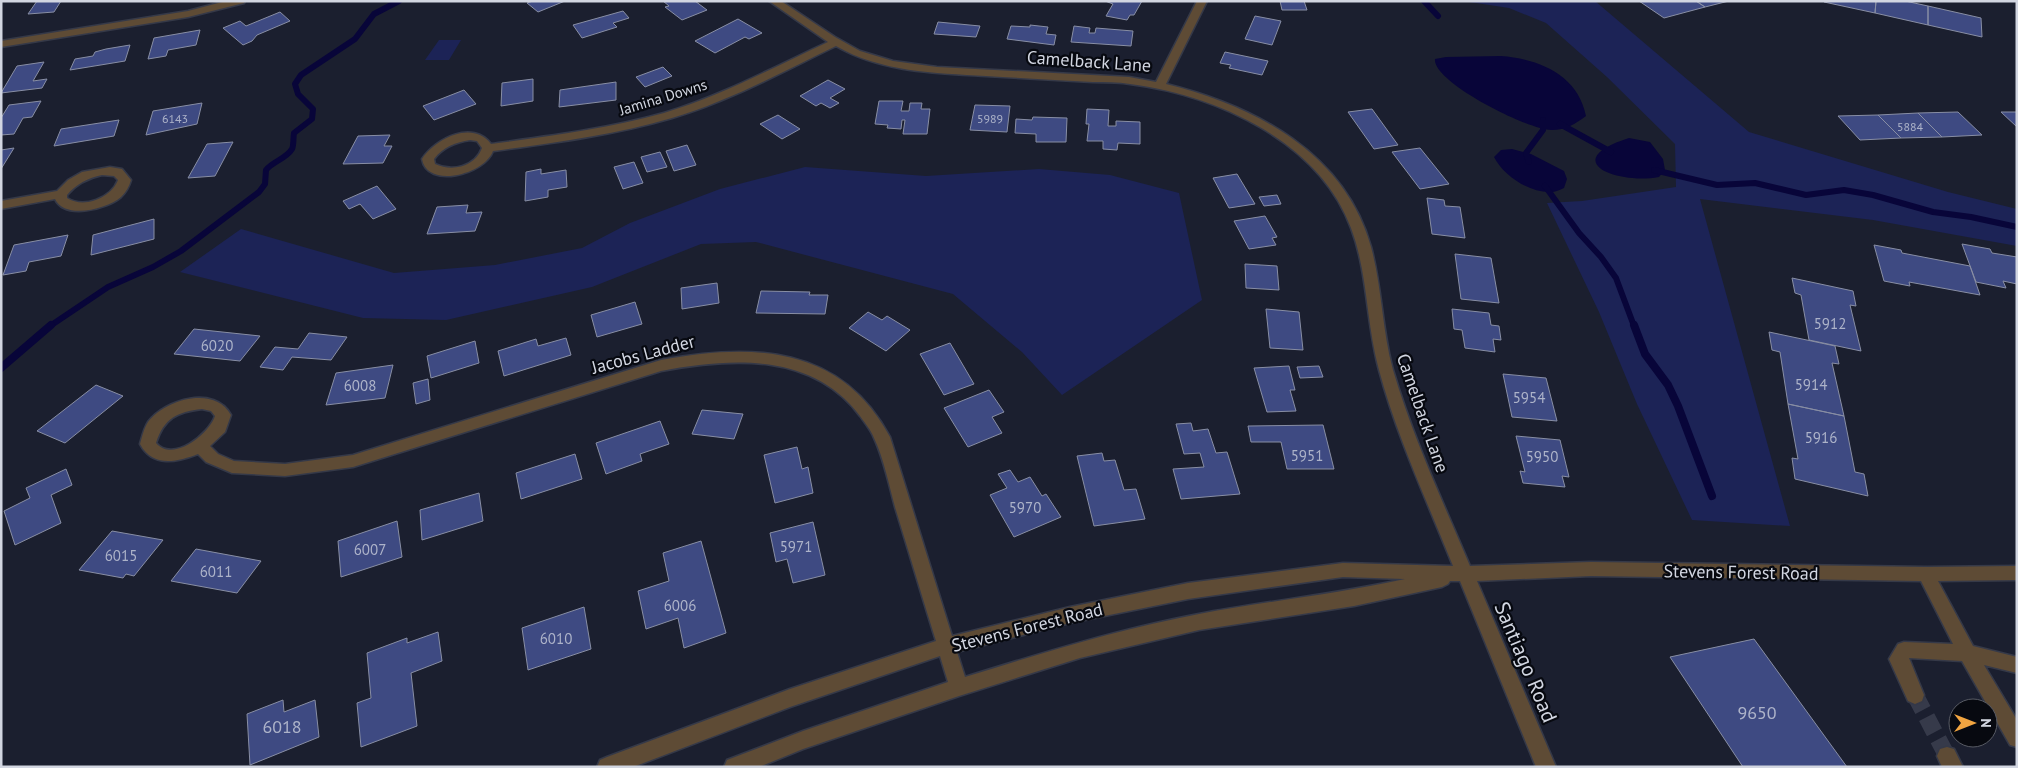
<svg xmlns="http://www.w3.org/2000/svg" width="2018" height="768" font-family="'PT Sans',sans-serif">
	<rect width="100%" height="100%" fill="#1b1f2f"/>
	<path fill="#1c2356" d="M1463 1H1595L1749 132 1948 192 2017 209V246L1873 220 1700 199 1790 526 1692 520 1637 404 1599 312 1547 203 1582 201 1676 187 1675 144 1607 77 1546 23 1509 8Z
		M439 40H461L449 60H425Z
		M805 167 926 176 1039 169 1110 175 1179 193 1202 300 1062 395 1022 352 953 294 756 242 701 244 592 287 446 320 363 318 180 272 241 229 394 273 495 265 582 248 630 223 720 189Z"/>
	<path fill="#080539" d="M1501 56C1539 59 1578 75 1586 116 1575 124 1566 130 1552 130 1530 131 1432 82 1435 59L1446 57Z
		M1629 138 1650 142 1663 159 1665 170 1659 177C1617 185 1557 161 1629 138Z
		M1512 149 1531 154 1564 171 1567 179 1564 188C1559 190 1554 193 1549 192 1528 192 1503 175 1494 157L1501 150Z"/>
	<g fill="none" stroke-linecap="round" stroke-linejoin="round">
		<path stroke="#080539" stroke-width="6" d="M1424 1 1438 16
			M1560 124 1611 152
			M1529 162 1526 153 1543 130V120
			M1654 170 1717 185 1755 183 1806 195 1844 190 1873 195 1933 212 1971 217 2017 227
			M1545 186 1579 233 1601 257 1616 278 1634 326
			M50 326 108 287 153 267 181 251 259 192 265 184 266 170C273 161 286 159 292 149 294 145 293 138 294 133L312 119 313 109 298 94 295 84 301 75 355 39 374 14 399 1"/>
		<path stroke="#080539" stroke-width="8" d="M1634 325 1645 354 1668 385 1678 406 1712 496
			M1 368 51 325"/>
	</g>
	<path fill="#3e4a82" stroke="#888ea4" d="M37 1H61L54 12 28 14Z
		M533 1H565L538 12 527 3Z
		M663 1H695L707 10 682 20 665 7 669 6Z
		M1105 1H1142L1134 15H1130L1127 20 1106 16 1113 4Z
		M1280 1H1304L1307 10H1282Z
		M1639 1H1696L1705 7 1664 18Z
		M1696 1H1729L1705 7Z
		M1876 1 1875 13 1824 2V1Z
		M1876 1H1905L1928 6V25L1875 13Z
		M1928 6 1981 18 1982 37 1928 25Z
		M623 11 629 18 613 23 617 27 582 38 573 25Z
		M280 12 290 21 257 35 252 41 243 45 223 28 240 21 246 26Z
		M1255 16 1281 21 1272 45 1245 39Z
		M738 19 762 33 749 39 745 37 715 53 695 41Z
		M938 22 980 26 976 37 934 34Z
		M1030 25 1048 27 1046 34 1056 35 1054 45 1007 39 1011 26 1030 27Z
		M1074 26 1090 28 1089 33H1095L1096 28 1133 31 1131 46 1071 42Z
		M200 30 196 45 168 50 166 56 148 59 154 38Z
		M130 45 125 61 70 70 75 59 93 56 95 52 106 49Z
		M1225 52 1268 61 1262 75 1229 68 1231 65 1220 63Z
		M44 62 33 81 47 79 42 88 1 93 17 66Z
		M663 67 672 76 645 87 636 77Z
		M533 79V101L501 106 502 83Z
		M828 80 845 89 830 98 839 103 830 108 821 103 816 106 800 96Z
		M616 82V100L559 107 560 90Z
		M464 90 476 104 434 120 423 106Z
		M41 101 32 117 23 118 14 134 1 135V118L9 105Z
		M879 101H903L901 111H909L910 103H922L921 109H930L927 134H903L905 120H902L901 129 887 128 888 125 875 124Z
		M202 103 197 124 146 135 153 111Z
		M975 105 1010 106 1007 132 970 130Z
		M1087 109 1109 110 1108 126H1116V121L1140 122V144L1118 143 1117 150 1103 149V141H1087L1089 124H1086Z
		M1372 109 1398 145 1374 149 1348 112Z
		M1958 112 1982 135 1942 137 1918 113Z
		M2001 112H2017V127Z
		M1918 113 1942 137 1901 138 1878 115Z
		M778 115 800 129 782 139 760 124Z
		M1878 115 1901 138 1860 140 1838 116Z
		M1033 117 1067 118 1066 142H1036V134L1015 133 1016 119 1032 120Z
		M119 120 114 136 54 146 61 129Z
		M390 135 384 146H392L383 163 343 164 358 136Z
		M233 142 215 176 188 178 207 144Z
		M687 145 696 165 674 171 666 151Z
		M14 148 1 169V150Z
		M1420 148 1449 184 1420 189 1392 152Z
		M660 152 667 167 647 172 641 157Z
		M634 162 643 183 623 189 614 167Z
		M541 169V174L566 170 567 187 548 190V197L525 201 526 172Z
		M1237 174 1255 204 1229 208 1213 178Z
		M377 186 396 209 373 219 360 204 349 209 343 201Z
		M1277 195 1281 204 1264 206 1259 197Z
		M1427 198 1444 200 1445 206 1460 207 1465 238 1432 234Z
		M468 205 466 213 482 212 475 231 427 234 437 207Z
		M1265 216 1277 237 1272 238 1276 245 1249 249 1234 221Z
		M154 219V239L91 255 93 235Z
		M68 235 61 256 29 262 26 271 3 275 14 245Z
		M1962 244 1990 249 1992 253 2017 257V284L2003 281 2006 288 1976 282Z
		M1874 245 1901 250 1902 253 1970 266 1980 295 1909 282 1910 286 1884 281Z
		M1455 254 1491 258 1499 303 1461 299Z
		M1245 264 1277 266 1279 290 1246 288Z
		M1792 278 1853 291 1856 306 1850 305 1861 351 1809 340 1801 295 1795 293Z
		M717 283 719 303 682 309 681 288Z
		M761 291 810 292 809 295H828L825 314 756 313Z
		M635 302 642 324 597 337 591 315Z
		M1266 309 1299 312 1303 350 1270 348Z
		M1452 309 1489 313 1491 325 1499 326 1501 340 1493 339 1495 352 1465 348 1462 330 1454 329Z
		M868 312 882 320 887 316 910 330 886 351 849 328Z
		M194 329 260 336 240 361 174 354Z
		M1769 332 1835 346 1839 364 1832 363 1844 416 1788 404 1780 352 1772 350Z
		M309 333 347 337 331 360 292 357 283 370 260 367 275 347 298 349Z
		M566 338 571 355 504 376 498 351 536 339 538 346Z
		M475 341 479 363 431 378 427 356Z
		M950 343 974 384 944 395 920 354Z
		M393 365 385 398 326 405 336 373Z
		M1289 366 1295 390H1290L1296 411 1267 412 1254 368Z
		M1319 366 1323 377 1300 378 1297 367Z
		M1503 374 1546 378 1557 421 1512 417Z
		M428 379 430 400 416 404 413 383Z
		M96 385 123 396 65 443 37 431Z
		M989 390 1004 412 992 417 1002 433 968 447 944 408Z
		M1788 404 1844 416 1855 472 1864 474 1868 496 1795 479 1792 458 1798 459Z
		M702 410 743 414 734 439 692 434Z
		M660 421 669 444 640 454 642 461 606 474 596 443Z
		M1191 423 1193 431 1208 429 1216 453 1227 452 1240 494 1181 499 1173 469 1204 467 1200 453 1184 454 1176 424Z
		M1323 425 1334 469H1287L1281 442H1251L1248 426Z
		M1516 436 1560 440 1569 477 1562 476 1565 487 1523 483 1520 471 1525 472Z
		M797 447 802 469 808 467 813 493 775 503 764 455Z
		M1102 453 1104 461 1115 460 1124 490 1136 489 1145 519 1094 526 1077 456Z
		M575 454 582 479 521 499 516 473Z
		M66 469 72 485 51 495 61 523 15 545 4 511 30 498 26 488Z
		M1010 470 1018 482 1030 477 1042 496 1046 494 1061 517 1014 537 990 495 1007 488 998 474Z
		M479 493 483 521 422 540 420 510Z
		M397 521 402 557 341 577 338 541Z
		M813 522 825 575 793 583 787 559 776 562 770 533Z
		M112 531 163 540 134 576 126 574 123 578 79 570Z
		M701 541 726 633 684 648 678 618 646 629 638 591 669 581 663 553Z
		M196 549 261 561 237 593 171 581Z
		M584 607 591 649 528 670 522 628Z
		M438 632 442 661 411 673 417 726 361 747 357 703 371 698 367 653 407 638V643Z
		M1754 639 1847 767H1743L1670 657Z
		M283 700 284 712 315 700 319 737 250 765 247 714Z"/>
	<g fill="none" stroke-linecap="round" stroke-linejoin="round">
		<path stroke="#363a4a" stroke-width="17" stroke-dasharray="17 8" stroke-linecap="butt" d="M1915 695 1947 756"/>
		<g stroke="#353948" stroke-width="3">
			<path id="minor" d="M226 1H245L244 3 188 17 1 47V41L188 11Z
				M769 1H781L835 37 860 51 893 61 937 67 1129 77 1156 82 1197 1H1207L1166 84C1255 106 1345 153 1371 247 1382 287 1382 330 1393 370 1413 438 1443 502 1470 566L1591 562 1926 567 2017 566V580L1938 581 1973 646 2017 657V673L1984 665 2017 720V747L2010 745 1962 661 1909 658 1924 695 1922 701 1915 704 1908 701 1889 659 1898 644 1904 642 1953 644 1921 581 1591 576 1477 581 1556 767H1536L1460 581H1450L1448 584 1442 587 1354 606 1199 630 1080 658 959 696 803 749 759 767H724L727 760 803 731 948 682 940 656 790 707 633 767H597L600 760 607 757 790 689 936 641C922 597 909 552 895 507 889 485 884 459 874 438 871 430 865 423 860 416 812 352 731 358 661 371L353 467 285 476 232 473 206 462 198 454C177 462 153 468 140 444 142 437 144 428 148 422 165 399 215 385 231 415L225 432 210 446 218 454 234 461 285 464 353 455 661 360C752 343 841 345 890 437L952 636 1070 607 1188 583 1343 563 1453 566C1427 501 1397 437 1379 370 1366 323 1368 273 1351 228 1319 141 1216 95 1130 84 1118 82 1105 82 1093 82 1057 80 1021 78 986 76 934 73 881 72 836 46 782 72 730 101 672 118 614 135 553 143 493 151 484 175 427 189 422 159 436 138 473 120 491 144 549 136 607 129 664 113 721 96 774 67 828 42ZM470 140 477 141 482 148C475 167 452 172 435 164L434 159C443 147 456 142 470 140ZM202 409 211 411 215 416C209 434 173 463 156 443 164 418 177 412 202 409ZM1343 577 1405 579C1337 594 1268 601 1199 614 1120 629 1042 653 965 677L957 652 1070 623 1188 599Z
				M110 167 122 169 131 180C129 187 126 192 121 197 107 209 65 220 55 199L1 209V201L57 191 68 180 82 172ZM102 175 114 176 118 180C111 198 84 209 67 198V195C76 184 88 178 102 175Z
				M1947 747 1954 749 1963 767H1942L1937 756 1940 749Z"/>
		</g>
		<use href="#minor" fill="#5e4b35" fill-rule="evenodd"/>
	</g>
	<g text-anchor="middle" dominant-baseline="central" stroke-width="4.5" stroke-linejoin="round" paint-order="stroke">
		<g font-size="12" fill="#adb3c9">
			<text x="175" y="118">6143</text>
			<text x="990" y="118">5989</text>
			<text x="1910" y="126">5884</text>
		</g>
		<g font-size="15" fill="#d2d6e1" stroke="#070910">
			<text transform="translate(663 97) rotate(-17)">Jamina Downs</text>
		</g>
		<g font-size="15" fill="#adb3c9">
			<text x="1830" y="323">5912</text>
			<text x="217" y="345">6020</text>
			<text x="1811" y="384">5914</text>
			<text x="360" y="385">6008</text>
			<text x="1529" y="397">5954</text>
			<text x="1821" y="437">5916</text>
			<text x="1307" y="455">5951</text>
			<text x="1542" y="456">5950</text>
			<text x="1025" y="507">5970</text>
			<text x="796" y="546">5971</text>
			<text x="370" y="549">6007</text>
			<text x="121" y="555">6015</text>
			<text x="216" y="571">6011</text>
			<text x="680" y="605">6006</text>
			<text x="556" y="638">6010</text>
		</g>
		<g font-size="18" fill="#d2d6e1" stroke="#070910">
			<text transform="translate(1089 61) rotate(4)">Camelback Lane</text>
			<text transform="translate(643 354) rotate(-15)">Jacobs Ladder</text>
			<text transform="translate(1423 413) rotate(71)">Camelback Lane</text>
			<text transform="translate(1741 572) rotate(1)">Stevens Forest Road</text>
			<text transform="translate(1027 627) rotate(-14)">Stevens Forest Road</text>
		</g>
		<g font-size="18" fill="#adb3c9">
			<text x="1757" y="712">9650</text>
			<text x="282" y="726">6018</text>
		</g>
		<g font-size="21" fill="#d2d6e1" stroke="#070910">
			<text transform="translate(1526 662) rotate(67)">Santiago Road</text>
		</g>
	</g>
	<rect width="2018" height="768" fill="none" stroke="#d2d6e1" stroke-width="5"/>
	<g transform="translate(1973 723) rotate(90)"><circle r="24" fill="#070910" stroke="#585b64"/>
	<path d="M0-4L9 19L0 12L-9 19Z" fill="#f2a541"/>
	<text y="-8" font-size="14" font-weight="bold" text-anchor="middle" fill="#d2d6e1">N</text>
	</g>
</svg>
